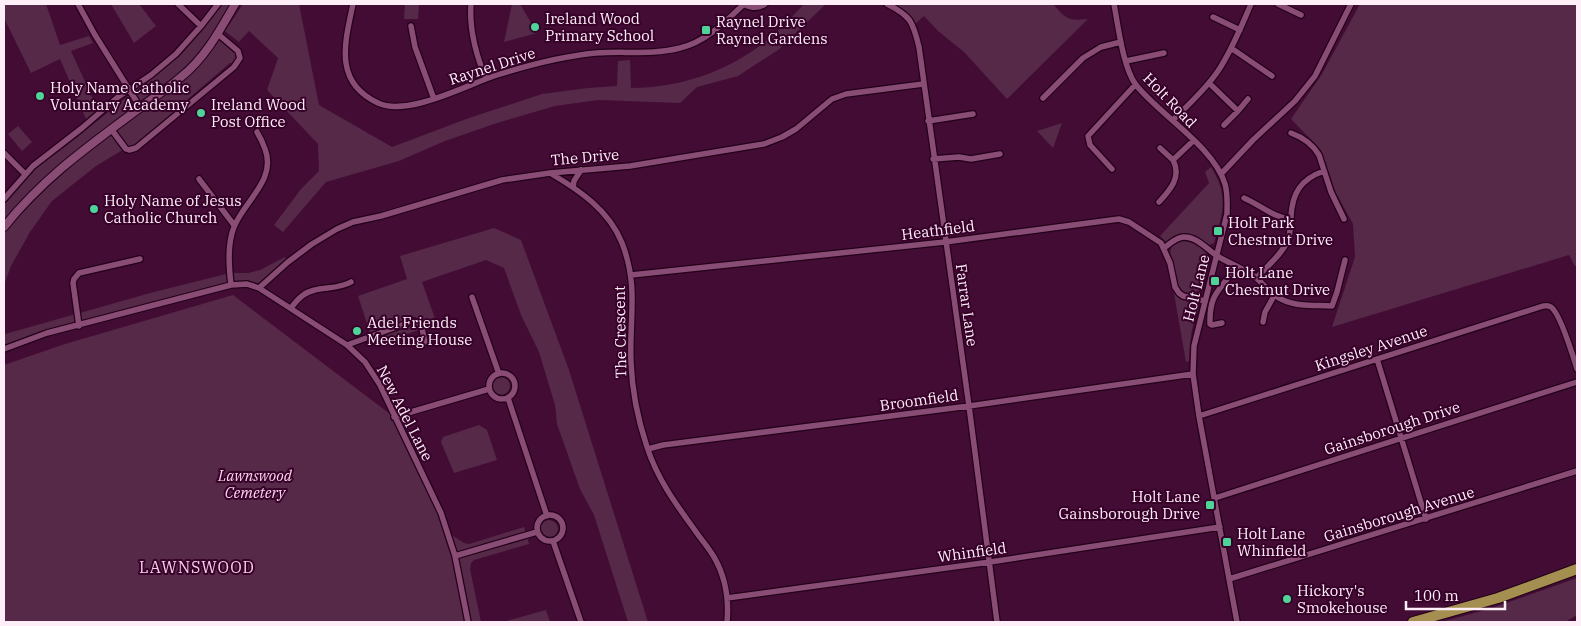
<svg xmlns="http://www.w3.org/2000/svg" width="1581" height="626" font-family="'IBM Plex Serif',serif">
	<rect width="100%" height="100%" fill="#430c34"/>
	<path fill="#552947" d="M4 4H46L60 45 89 36 93 43 71 51 98 110 86 119 60 59 31 73 4 18Z
		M111 4H139L156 26 134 43Z
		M218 4H230L212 34 235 53 236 58 233 63H230L188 99 183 105 137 144 129 146 96 166 52 201 30 232 11 266 4 285V204L31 172 75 139 139 87 151 75 176 54Z
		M243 4H299L319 105 392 147 469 118 542 94 588 88 617 86 618 61 630 60 631 88C679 88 728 72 766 41 780 31 792 16 804 4H826L778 50 738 76 697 87 680 103 598 100 555 106 494 124 445 141 399 161 326 182 283 232 274 225 301 189 319 171 318 144 267 90 278 58 249 31 239 42 225 31Z
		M405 4H419L418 19H404Z
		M512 4H520L537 33 504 42Z
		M887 4H1053C1066 19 1068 21 1088 19L1007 99 964 52 938 31 924 16 914 25Z
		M1360 4H1577V266H1575L1569 255 1332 327 1355 257 1353 224 1336 193 1321 150 1291 119 1322 74Z
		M1062 123 1053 148 1037 131Z
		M18 126 32 142 22 151 8 134Z
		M1211 167C1229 195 1223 213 1214 243L1209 245C1194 234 1181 230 1166 242L1160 236 1209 183 1205 172Z
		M494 228 521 240 569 370 648 622H628L594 515 580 489 557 424 555 405 539 352 521 315 504 268 486 260 422 282 437 324 374 345 358 296 407 279 400 256Z
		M1179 241C1191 240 1204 247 1209 258L1202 288C1181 304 1176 282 1173 266 1172 261 1169 254 1171 249 1172 245 1176 243 1179 241Z
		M285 257 288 262 259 288 231 285 4 348V332L5 334 154 292 230 273H248L260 270Z
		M1173 288 1178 296 1191 300 1197 307 1198 310 1192 329 1190 344 1189 361 1186 362Z
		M233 295 394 417 447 532 464 543 469 544 524 527 529 544 474 560 471 563 470 569 481 622H4V365L65 344Z
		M492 386a9 9 0 1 1 18 0a9 9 0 1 1-18 0Z
		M479 425 487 430 497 460 454 473 441 442 443 437Z
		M540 529a9 9 0 1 1 18 0a9 9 0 1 1-18 0Z
		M1577 578V615L1565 622H1441L1489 609Z
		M546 610 550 622H506V621Z"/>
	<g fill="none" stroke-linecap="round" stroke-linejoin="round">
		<g stroke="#230019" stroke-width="8">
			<path id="minor" d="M78 4 95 35 140 107
				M178 4 201 26
				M353 4C345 42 333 82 378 103 408 117 466 85 497 75 529 65 563 56 596 53 624 51 653 55 680 48 706 42 725 22 744 4
				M471 4C469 30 476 55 486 79
				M744 4C751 8 758 9 765 4
				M887 4C911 16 913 22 919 47L969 406 997 622
				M1114 4C1118 25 1123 68 1136 85 1160 115 1214 147 1225 184 1228 194 1227 204 1227 214L1194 346 1193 374 1199 416 1237 622
				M1278 4 1301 15
				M1213 17 1240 30
				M411 26 415 47 434 99
				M1231 48 1272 76
				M1126 61 1164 53
				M1209 83 1238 111 1224 125
				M1043 98 1083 58 1101 47 1121 42
				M1238 111 1248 99
				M1173 120C1188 105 1206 89 1218 71 1232 50 1241 27 1251 4
				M928 121 973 114
				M111 129 126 149 129 150 136 148 234 67 240 58 238 51 218 34
				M1291 133C1302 137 1313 145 1319 155L1331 192 1344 219
				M1160 148 1173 160
				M4 153 25 174
				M933 159 959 157 971 159 1000 154
				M1112 169 1090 145 1088 136 1135 85
				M550 173C579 190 609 210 622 243 639 286 629 319 631 362 632 391 638 420 647 447 657 478 675 503 694 529 700 538 708 547 714 557 725 576 729 600 727 622
				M1221 174 1253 140 1295 101 1315 76 1351 4
				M199 179 234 225
				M573 187 574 181 581 170
				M1244 198C1260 205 1273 217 1290 219
				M4 199 33 166 82 128 118 97 151 75 176 54 201 26 218 4
				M1159 202C1170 190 1182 177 1173 160L1193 141
				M1164 248C1170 244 1176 237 1184 237 1197 237 1207 249 1217 256 1229 263 1242 268 1254 276 1264 284 1271 295 1283 300 1298 307 1316 305 1332 306L1337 292 1345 260
				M631 275 945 242 1119 219 1129 222 1161 243 1170 263 1175 287 1179 293 1183 296 1205 301
				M1256 278C1266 268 1283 253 1288 240 1291 232 1290 224 1291 217 1292 193 1301 179 1324 171
				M231 285C229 267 227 245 234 227 244 201 277 180 265 149 263 143 260 137 257 132
				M259 288 288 262 312 244 337 229 353 222 381 216 502 180 550 173 630 166 764 144 782 137 796 129 832 99 846 94 923 84
				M472 297 499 374
				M291 308C294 304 298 299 302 296 315 285 336 291 351 282
				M1263 322 1265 312 1274 296
				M1222 323 1212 325 1210 324C1209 291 1222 290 1236 266
				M79 326 73 283 74 279 79 273 140 259
				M347 345 413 321 421 324 425 342
				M4 349 47 333 231 285 247 284 259 288 347 345 365 362 380 385 441 513 455 556 468 622
				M1377 359 1426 519
				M489 386a13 13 0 1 1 26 0a13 13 0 1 1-26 0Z
				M508 398 547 516
				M1199 416 1543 306C1546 306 1548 305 1551 307 1560 313 1573 356 1577 369
				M394 417 489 389
				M648 449 663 445 969 406 1193 374
				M1215 498 1577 382
				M537 528a13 13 0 1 1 26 0a13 13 0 1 1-26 0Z
				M553 541 581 622
				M455 556 537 532
				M1229 579 1577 471
				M727 598 990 562 1220 527"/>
		</g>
		<g stroke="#230019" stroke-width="10">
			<path id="tertiary" d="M4 227C44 177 90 145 141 107 154 97 169 88 181 77 205 58 220 30 235 4"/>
		</g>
		<g stroke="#230019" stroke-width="12">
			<path id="trunk" d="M1413 622 1498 598 1577 569"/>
		</g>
		<use href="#minor" stroke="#894c74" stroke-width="5.5"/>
		<use href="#tertiary" stroke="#894c74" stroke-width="8"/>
		<use href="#trunk" stroke="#a58f50" stroke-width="10"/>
	</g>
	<g fill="#4ed399" stroke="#37012a" stroke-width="2">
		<circle cx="535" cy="27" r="5"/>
		<rect x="701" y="25" width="10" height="10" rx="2.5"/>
		<circle cx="40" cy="96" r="5"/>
		<circle cx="201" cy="113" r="5"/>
		<circle cx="94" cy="209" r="5"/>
		<rect x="1213" y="226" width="10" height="10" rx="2.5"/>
		<rect x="1210" y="276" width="10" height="10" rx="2.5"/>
		<circle cx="357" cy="331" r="5"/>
		<rect x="1205" y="500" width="10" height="10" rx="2.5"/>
		<rect x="1222" y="537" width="10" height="10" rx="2.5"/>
		<circle cx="1287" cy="599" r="5"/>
	</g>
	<g text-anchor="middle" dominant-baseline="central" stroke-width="4" stroke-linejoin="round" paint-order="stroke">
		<g font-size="15" fill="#fdeef7" stroke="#37012a" text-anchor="start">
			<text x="545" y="18">Ireland Wood<tspan x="545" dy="17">Primary School</tspan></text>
			<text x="716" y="21">Raynel Drive<tspan x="716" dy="17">Raynel Gardens</tspan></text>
			<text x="50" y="87">Holy Name Catholic<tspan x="50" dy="17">Voluntary Academy</tspan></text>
			<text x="211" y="104">Ireland Wood<tspan x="211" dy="17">Post Office</tspan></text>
			<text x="104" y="200">Holy Name of Jesus<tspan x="104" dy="17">Catholic Church</tspan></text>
			<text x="1228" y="222">Holt Park<tspan x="1228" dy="17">Chestnut Drive</tspan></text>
			<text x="1225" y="272">Holt Lane<tspan x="1225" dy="17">Chestnut Drive</tspan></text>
			<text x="367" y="322">Adel Friends<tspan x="367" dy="17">Meeting House</tspan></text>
			<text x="1200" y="496" text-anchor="end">Holt Lane<tspan x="1200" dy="17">Gainsborough Drive</tspan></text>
			<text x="1237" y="533">Holt Lane<tspan x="1237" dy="17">Whinfield</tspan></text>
			<text x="1297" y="590">Hickory's<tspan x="1297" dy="17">Smokehouse</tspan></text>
		</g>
		<g font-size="15" fill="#fdeef7" stroke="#37012a">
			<text transform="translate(492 66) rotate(-18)">Raynel Drive</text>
			<text transform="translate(1170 100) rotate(46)">Holt Road</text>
			<text transform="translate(585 157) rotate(-5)">The Drive</text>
			<text transform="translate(938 230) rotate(-7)">Heathfield</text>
			<text transform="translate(1196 288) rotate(-76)">Holt Lane</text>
			<text transform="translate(967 305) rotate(82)">Farrar Lane</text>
			<text transform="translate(620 332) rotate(-91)">The Crescent</text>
			<text transform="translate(1371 348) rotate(-18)">Kingsley Avenue</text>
			<text transform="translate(919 400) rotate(-8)">Broomfield</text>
			<text transform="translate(405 413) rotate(63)">New Adel Lane</text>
			<text transform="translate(1392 428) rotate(-18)">Gainsborough Drive</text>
			<text transform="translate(1399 514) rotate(-17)">Gainsborough Avenue</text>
			<text transform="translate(972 552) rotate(-8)">Whinfield</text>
		</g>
		<g font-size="15" font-style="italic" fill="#fdd4ed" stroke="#37012a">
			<text x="255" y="475">Lawnswood<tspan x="255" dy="17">Cemetery</tspan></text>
		</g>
		<g font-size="16" letter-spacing="1" fill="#f8cee8" stroke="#37012a">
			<text x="197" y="567">LAWNSWOOD</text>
		</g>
	</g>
	<rect width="1581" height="626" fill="none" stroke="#fdeef7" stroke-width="10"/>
	<path d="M1406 601v8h99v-8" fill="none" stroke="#fdeef7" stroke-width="2.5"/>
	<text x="1414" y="601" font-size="15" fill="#fdeef7" stroke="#37012a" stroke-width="4" paint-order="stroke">100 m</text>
</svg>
